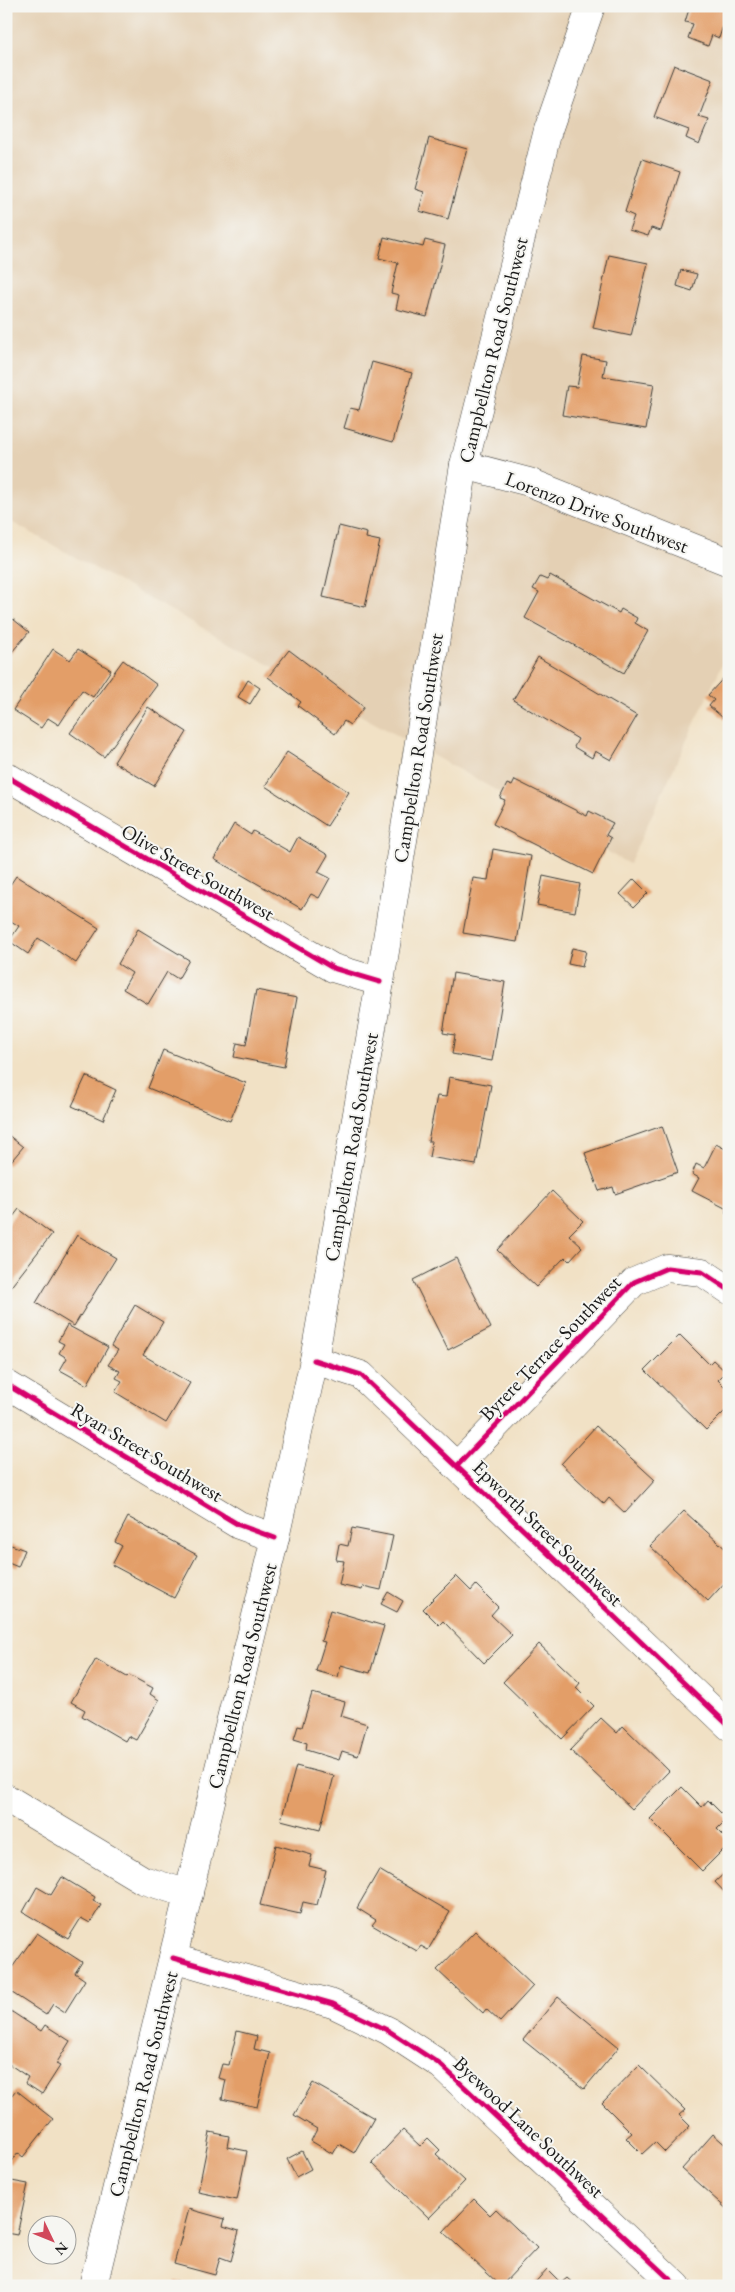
<svg xmlns="http://www.w3.org/2000/svg" width="735" height="2292" font-family="'EB Garamond',serif">
	<rect width="100%" height="100%" fill="#f6f6f2"/>
	<filter id="ink" filterUnits="userSpaceOnUse"><feTurbulence type="fractalNoise" baseFrequency=".02" numOctaves="2"/><feDisplacementMap in="SourceGraphic" scale="10" xChannelSelector="R" yChannelSelector="G"/><feConvolveMatrix kernelMatrix="1 2 1 2 8 2 1 2 1" color-interpolation-filters="sRGB"/></filter>
	<filter id="wash" filterUnits="userSpaceOnUse"><feTurbulence type="fractalNoise" baseFrequency=".0096" numOctaves="4" result="noise"/><feDisplacementMap in="SourceGraphic" scale="20" xChannelSelector="R" yChannelSelector="G"/><feGaussianBlur stdDeviation="1.12" result="paint"/><feColorMatrix in="noise" values="0 0 0 0 0 0 0 0 0 0 0 0 0 0 0 0 0 1.4 0 .05"/><feComposite in="paint" operator="in"/></filter>
	<g filter="url(#wash)">
		<rect width="100%" height="100%" fill="#f1e1c5"/>
		<path fill="#e4d0b4" d="M6 6H729V650L629 864 6 519Z"/>
		<g id="blocks">
			<path fill="#e39e68" d="M690 6H729L728 28 723 26 719 38 712 35 708 46 688 38 693 24 685 22Z
				M674 65 713 80 699 117 709 120 699 144 686 138 689 130 654 117Z
				M429 138 467 149 448 219 419 211 424 192 415 189Z
				M642 159 680 172 661 231 651 228 648 236 629 230 634 216 625 212Z
				M384 237 423 247 425 240 445 245 427 317 396 309 399 295 391 293 398 263 379 258Z
				M609 255 648 263 631 336 593 328Z
				M681 270 697 274 692 291 677 286Z
				M583 356 606 360 603 376 654 384 646 429 562 415 567 386 577 387Z
				M372 362 412 373 393 442 344 428 350 408 359 410Z
				M339 526 367 533 366 538 380 541 365 607 323 597Z
				M550 575 619 613 621 609 637 618 635 623 648 631 624 673 525 618 539 592 533 589 540 577 547 580Z
				M13 619 29 632 6 659V622L8 624Z
				M53 649 70 660 78 649 111 670 93 697 82 690 59 725 48 718 41 728 13 710Z
				M289 650 364 707 350 725 344 721 335 734 298 706 301 702 268 677Z
				M538 657 637 716 611 760 595 751 592 758 574 747 578 739 513 700Z
				M123 660 157 685 104 757 70 733Z
				M729 672V723L709 706 714 700 708 695Z
				M248 680 260 688 250 704 238 697Z
				M148 707 187 732 154 786 114 762Z
				M287 752 349 792 327 826 265 786Z
				M515 780 587 816 589 811 613 823 606 835 611 838 593 874 493 824 505 800 500 798 507 784 512 786Z
				M234 824 251 835 253 831 290 852 298 837 328 855 318 872 330 878 319 898 311 894 302 909 214 859Z
				M493 849 531 856 517 942 463 933 473 878 488 880Z
				M16 876 99 928 76 963 38 938 28 954 9 941 19 926 6 918V891Z
				M543 876 580 884 575 912 537 905Z
				M634 879 648 893 634 907 620 894Z
				M138 929 189 960 178 979 167 972 148 1004 123 989 132 973 118 964Z
				M572 948 586 951 582 967 568 964Z
				M453 973 505 982 492 1061 452 1054 455 1035 443 1033Z
				M256 990 297 998 284 1067 234 1057 237 1043 246 1045Z
				M163 1050 246 1083 230 1121 148 1088Z
				M86 1076 116 1090 103 1120 72 1106Z
				M449 1077 491 1085 476 1165 429 1157 432 1141H428L437 1096 446 1097Z
				M662 1126 678 1172 615 1194 613 1187 599 1191 585 1153Z
				M7 1134 23 1147 8 1165 6 1164Z
				M716 1144 729 1151V1215L725 1213 727 1209 692 1191 699 1178 692 1174 696 1164 704 1168Z
				M552 1191 583 1221 569 1235 582 1247 569 1261 565 1257 536 1287 497 1250Z
				M19 1209 52 1234 6 1293V1226Z
				M77 1235 116 1258 74 1326 36 1303Z
				M456 1258 491 1328 448 1350 413 1280Z
				M135 1305 163 1322 143 1355 190 1383 166 1423 115 1392 122 1381 116 1378 120 1371 108 1365 118 1350 111 1346Z
				M67 1325 108 1347 87 1385 60 1370 67 1358 59 1353 64 1344 58 1341Z
				M680 1335 709 1364 713 1360 726 1372 718 1380 729 1391V1407L706 1430 645 1370Z
				M596 1426 655 1480 625 1513 609 1498 604 1504 561 1464Z
				M684 1511 729 1552V1578L708 1601 650 1546Z
				M128 1517 197 1555 174 1598 112 1565 122 1546 115 1542Z
				M352 1528 393 1536 381 1590 363 1586 362 1590 339 1585 344 1561 336 1560 339 1544 348 1546Z
				M11 1545 25 1550 18 1567 6 1562V1556Z
				M456 1576 471 1591 476 1585 498 1607 491 1615 512 1635 484 1663 443 1621 439 1625 423 1609Z
				M388 1592 403 1601 397 1612 381 1604Z
				M330 1610 384 1626 370 1673 341 1665 338 1677 316 1671 325 1642 321 1641Z
				M539 1644 580 1683 576 1688 594 1706 562 1739 503 1682Z
				M96 1659 127 1677 129 1675 153 1688 150 1694 159 1700 136 1740 128 1736 125 1741 82 1716 85 1710 71 1702Z
				M312 1693 345 1702 341 1716 367 1724 358 1756 342 1751 339 1760 306 1750 307 1743 294 1739 298 1726 302 1727Z
				M601 1718 617 1733 623 1726 669 1771 632 1809 570 1750Z
				M296 1766 334 1776 320 1830 281 1820Z
				M682 1787 702 1807 708 1800 727 1819 717 1829 729 1841V1844L702 1871 650 1819Z
				M276 1845 312 1855 309 1866 326 1870 317 1905 303 1902 300 1914 260 1905Z
				M729 1869V1897L715 1882Z
				M379 1870 450 1912 428 1950 421 1946 417 1951 372 1925 376 1920 357 1908Z
				M62 1877 95 1897 93 1901 101 1905 90 1923 81 1918 68 1939 23 1912 37 1887 51 1895Z
				M475 1931 533 1986 500 2022 486 2009 483 2013 437 1970Z
				M37 1933 82 1962 75 1973 85 1980 65 2012 53 2004 46 2015 6 1989V1976Z
				M558 1997 619 2047 584 2089 523 2040Z
				M6 2008 41 2031 45 2025 70 2041 56 2064 60 2066 42 2094 25 2083 28 2077 6 2062Z
				M237 2031 257 2036 254 2049 270 2053 257 2107 222 2099 226 2080 218 2078 222 2064 229 2065Z
				M639 2065 685 2110 679 2115 690 2126 665 2152 655 2142 642 2154 626 2138 632 2133 602 2103Z
				M313 2083 374 2118 354 2153 339 2144 333 2154 311 2141 317 2129 294 2115Z
				M16 2090 53 2119 23 2157 18 2153 10 2164 6 2161V2102Z
				M403 2130 420 2146 428 2138 440 2150 436 2154 465 2181 429 2218 372 2163Z
				M210 2132 229 2136 227 2147 247 2151 237 2200 198 2192Z
				M713 2134 729 2148V2211L682 2169Z
				M302 2151 311 2169 296 2177 287 2159Z
				M6 2180 28 2184 17 2235 6 2233Z
				M474 2199 490 2215 496 2209 537 2248 501 2286 443 2232Z
				M189 2209 225 2219 223 2226 239 2231 231 2261 220 2257 215 2275 174 2264Z
				M547 2269 561 2283 567 2278 576 2286H532Z
				M176 2281 192 2285V2286H175Z"/>
		</g>
	</g>
	<g filter="url(#ink)">
		<use href="#blocks" fill-opacity="0" stroke="#3c3a35" stroke-width="1"/>
		<g fill="none" stroke-linecap="round" stroke-linejoin="round">
			<g stroke="#3c3a35" stroke-width="29">
				<path id="minor" d="M464 465 529 482 729 562
					M6 776 333 968 380 982
					M314 1360 361 1375 729 1726
					M6 1384 239 1525 275 1538
					M457 1466 634 1282 667 1268 702 1272 729 1290
					M6 1798 143 1880 189 1894
					M173 1958 333 2004 389 2031 441 2065 677 2286"/>
			</g>
			<g stroke="#3c3a35" stroke-width="29">
				<path id="major" d="M93 2286 275 1538 314 1360 380 982 464 465 548 130 591 6"/>
			</g>
			<use href="#minor" stroke="#fff" stroke-width="28"/>
			<use href="#major" stroke="#fff" stroke-width="28"/>
			<g stroke="#f6f6f2" stroke-width="8">
				<path id="cycleway" d="M6 776 333 968 380 982
					M314 1360 361 1375 729 1726
					M6 1384 239 1525 275 1538
					M457 1466 634 1282 667 1268 702 1272 729 1290
					M173 1958 333 2004 389 2031 441 2065 677 2286"/>
			</g>
			<use href="#cycleway" stroke="#d6006c" stroke-width="5"/>
		</g>
	</g>
	<g text-anchor="middle" dominant-baseline="central" stroke-width="4" stroke-linejoin="round" paint-order="stroke">
		<g font-size="20" fill="#1c1c1c" stroke="#f6f6f2">
			<text transform="translate(493 350) rotate(-76)">Campbellton Road Southwest</text>
			<text transform="translate(597 512) rotate(21)">Lorenzo Drive Southwest</text>
			<text transform="translate(418 748) rotate(-81)">Campbellton Road Southwest</text>
			<text transform="translate(198 872) rotate(30)">Olive Street Southwest</text>
			<text transform="translate(351 1147) rotate(-80)">Campbellton Road Southwest</text>
			<text transform="translate(550 1348) rotate(-46)">Byrere Terrace Southwest</text>
			<text transform="translate(147 1452) rotate(31)">Ryan Street Southwest</text>
			<text transform="translate(548 1533) rotate(44)">Epworth Street Southwest</text>
			<text transform="translate(242 1676) rotate(-76)">Campbellton Road Southwest</text>
			<text transform="translate(143 2084) rotate(-76)">Campbellton Road Southwest</text>
			<text transform="translate(529 2127) rotate(43)">Byewood Lane Southwest</text>
		</g>
	</g>
	<rect width="735" height="2292" fill="none" stroke="#f6f6f2" stroke-width="25"/>
	<g transform="translate(52 2240) rotate(133)"><circle r="24" fill="#f6f6f2" stroke="#9f9f9c"/>
	<path d="M0-4L9 19L0 12L-9 19Z" fill="#d1495b"/>
	<text y="-8" font-size="14" font-weight="bold" text-anchor="middle" fill="#1c1c1c">N</text>
	</g>
</svg>
